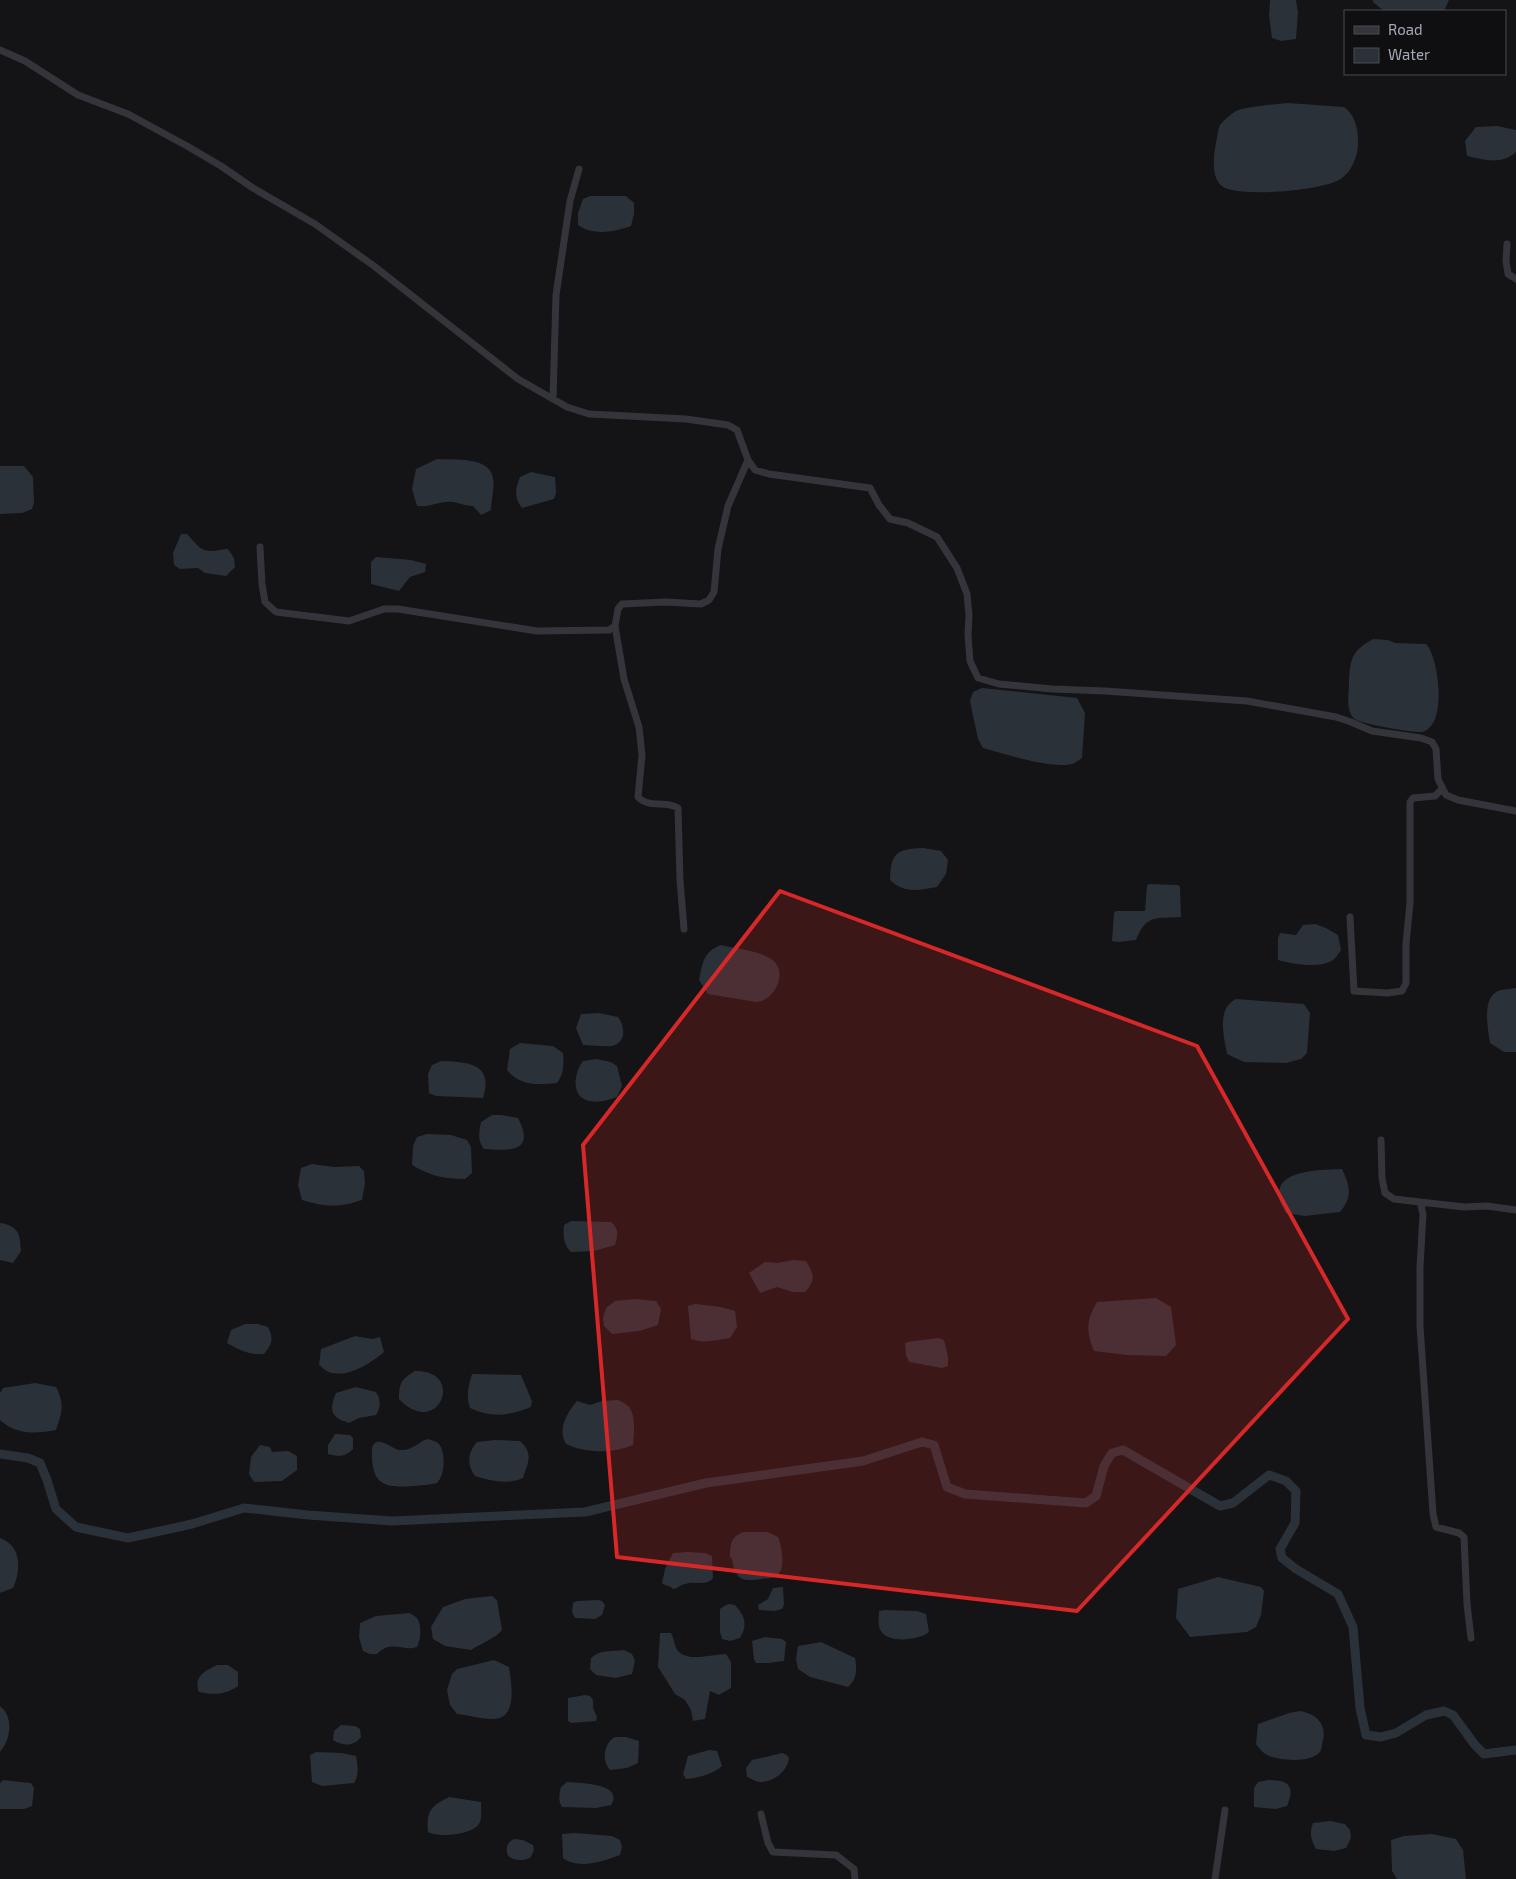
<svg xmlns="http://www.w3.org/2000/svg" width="1516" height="1879" font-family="'Exo 2',sans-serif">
	<rect width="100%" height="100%" fill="#141315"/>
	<path fill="#2a3139" d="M1270 0H1296L1298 12 1296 39 1281 41 1272 38 1269 16Z
		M1373 0H1449L1444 11H1384L1373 2Z
		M1288 103 1344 107C1354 114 1358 127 1358 140 1359 155 1351 175 1337 181 1314 191 1251 196 1228 189 1208 183 1214 153 1217 138 1218 133 1218 127 1221 124 1224 120 1231 114 1236 111 1244 107 1278 104 1288 103Z
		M1497 126 1516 130V152C1502 165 1484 160 1467 156L1465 141 1476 127Z
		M590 196H626L634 203V214L631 226C614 232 593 236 578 225V213L583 199Z
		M437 459C453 460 490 456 493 478 495 487 491 500 491 510L481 515 473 506C465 506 460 503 453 502 441 500 429 508 417 506L412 489 416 469Z
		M0 466H24L33 477 34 503 32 509 22 513 0 514Z
		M531 472 555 477 556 493 554 499 522 508C514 498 515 489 520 477Z
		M181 534H187C194 541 200 552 211 551 217 551 222 549 228 549L234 558 235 567 226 576 205 573 198 568 180 569 174 565 173 553Z
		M376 557 411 560 426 564 425 572 410 577 399 591 371 584V562Z
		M1373 639 1388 640 1395 643 1426 644C1439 657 1445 716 1429 728 1429 729 1423 732 1423 732 1413 733 1362 724 1355 719 1345 712 1349 693 1349 682 1350 658 1352 651 1373 639Z
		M982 688 1077 698 1085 713 1082 758C1079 760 1075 763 1072 764 1051 769 1005 754 983 748L978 739 970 701 973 692Z
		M923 848 941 851 948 860 946 874 937 887C919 890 904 894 890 880 891 853 896 849 923 848Z
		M1150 884 1178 885 1180 887 1181 917C1157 919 1147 913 1136 940L1118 942 1112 941 1114 913 1116 911H1145L1147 885Z
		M1315 924 1326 928 1338 935 1341 950C1339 953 1336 958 1333 960 1319 969 1293 964 1278 960V938L1280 933 1296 935 1303 925Z
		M721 945C737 949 757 950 771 959 789 970 776 1001 756 1002L708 994 699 980C703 962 703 952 721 945Z
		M1516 988V1052H1504L1490 1043C1488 1029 1482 1001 1496 992 1501 989 1510 989 1516 988Z
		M1236 999 1304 1004 1310 1013 1307 1053 1301 1059 1286 1063 1244 1062 1227 1054C1224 1036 1216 1009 1236 999Z
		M599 1013 618 1017C625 1026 627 1043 612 1046 603 1047 592 1045 583 1045L576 1028 581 1014Z
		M520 1043 553 1046 563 1053C564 1063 564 1074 557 1083 537 1085 520 1086 507 1070L510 1049Z
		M596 1059 611 1062 617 1066 622 1086 617 1097C609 1100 599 1103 590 1101 570 1098 574 1072 583 1061Z
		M441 1061C468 1062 494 1063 483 1098L436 1096 429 1093 428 1074 432 1065Z
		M492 1115H501L518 1118C536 1152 510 1151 484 1149 477 1139 479 1133 481 1122Z
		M427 1134 451 1135 467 1140 471 1147 472 1173 465 1179C445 1179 430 1176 412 1165L413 1146 417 1137Z
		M312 1164 334 1167 359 1166 364 1171 365 1183 362 1200C339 1208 325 1207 302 1200L298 1185 301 1168Z
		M1342 1169C1350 1186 1353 1197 1340 1212L1305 1216 1286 1213C1283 1207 1277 1199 1279 1191 1282 1169 1324 1170 1342 1169Z
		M571 1221 611 1222C619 1229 618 1235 615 1245L594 1251 571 1252C563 1245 563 1234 564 1225Z
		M0 1223C19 1226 20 1234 21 1251L13 1263 0 1260Z
		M793 1260 806 1261C814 1274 816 1280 805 1292H793L777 1287 760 1293 749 1273 765 1262 778 1263Z
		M1156 1298 1171 1307 1176 1345 1166 1356 1127 1355 1094 1351C1086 1331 1086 1321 1097 1302Z
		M636 1299 656 1301 661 1309 658 1325 639 1331 612 1334 604 1326 603 1318 606 1308 615 1301Z
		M695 1304 721 1307 735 1311 737 1327 730 1338C717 1340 703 1344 691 1339L688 1306Z
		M245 1324H258L268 1327C274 1339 272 1344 264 1354 249 1355 239 1350 227 1343L231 1330Z
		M355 1336 372 1339 380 1337 384 1352C371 1363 347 1379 329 1372 325 1371 322 1367 319 1365L321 1349Z
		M938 1338 944 1340 948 1357V1366L942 1368 909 1362 906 1355 905 1344 907 1342Z
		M415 1371C467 1370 438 1440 399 1399 399 1384 401 1379 415 1371Z
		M472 1374 521 1375 532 1401 531 1407C509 1416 491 1418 470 1408 466 1396 468 1386 472 1374Z
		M35 1383 56 1387C65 1404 62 1413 56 1430 36 1434 16 1435 0 1420V1393L3 1388Z
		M356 1387 376 1392C381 1400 381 1407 376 1415L359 1418 349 1423C330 1418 329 1409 336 1393Z
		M618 1400C622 1402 627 1404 629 1407 636 1416 634 1434 633 1445 612 1454 586 1453 566 1444 557 1429 567 1413 577 1401L590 1405 602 1401Z
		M335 1434 350 1435 353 1438V1449C345 1457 339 1457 328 1454V1445Z
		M427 1439C431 1440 436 1441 439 1444 446 1453 445 1475 437 1483 429 1485 422 1485 414 1486 389 1488 373 1487 372 1458 372 1453 371 1446 375 1443 381 1438 393 1449 399 1450 412 1451 417 1443 427 1439Z
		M495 1440 520 1441C534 1454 528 1462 523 1478 507 1485 491 1481 475 1476 466 1464 468 1452 477 1442Z
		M260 1445 270 1447 272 1452 288 1451 297 1456V1470L282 1481 254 1482 249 1474 251 1457Z
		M744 1532H768L778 1537C782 1547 787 1573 774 1577 770 1579 765 1578 762 1579 741 1582 736 1580 732 1559L730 1557C730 1544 731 1536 744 1532Z
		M0 1538C22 1545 21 1571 13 1588L0 1593Z
		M688 1552 705 1553 712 1556 713 1578C706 1587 695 1580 685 1584 680 1585 679 1588 673 1589 670 1585 665 1586 662 1583L665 1569 673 1553Z
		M1218 1577 1261 1587 1264 1591 1261 1615 1256 1627 1247 1632 1190 1637 1176 1618 1178 1589Z
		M783 1587 784 1605 782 1609 775 1611 759 1610 758 1605 768 1599 773 1588Z
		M492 1596 497 1600 502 1630C496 1638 480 1644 471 1650L445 1646 433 1639 431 1627 443 1607 465 1599Z
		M598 1600 602 1601 605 1605 602 1615 595 1619 575 1618 572 1612 573 1603 577 1601Z
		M729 1604 735 1605C745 1616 748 1625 740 1638L730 1641 722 1639 720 1632V1609L724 1606Z
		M885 1610 917 1611 926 1614 929 1632C920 1640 888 1644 881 1631 877 1625 879 1618 879 1611Z
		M410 1613C412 1615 415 1616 417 1618 422 1625 421 1640 417 1647 402 1652 392 1639 377 1654H370L363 1651 359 1637 360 1623 376 1616Z
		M660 1633H671C674 1638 674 1643 676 1648 685 1664 712 1654 726 1654L731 1662V1688L719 1695 710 1691 705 1719 693 1721 691 1710 685 1700 675 1694 658 1667Z
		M765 1637 782 1639 786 1642 784 1661 768 1663H756L754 1659 752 1641Z
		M821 1642 855 1658C857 1670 857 1679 848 1687L810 1677 798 1669 796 1659 798 1646Z
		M624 1650 632 1654 635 1661 632 1674 616 1678 596 1675 590 1669 591 1658C600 1649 611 1652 624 1650Z
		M494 1660 509 1667C511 1682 519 1720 492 1719 481 1719 469 1715 457 1714L450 1705 447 1690 452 1674 457 1669Z
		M217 1665H228L238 1672V1686C226 1695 213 1695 199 1692 193 1676 205 1671 217 1665Z
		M585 1695 590 1696 593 1700V1708L597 1717 596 1721 571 1723 568 1721V1698Z
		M0 1706C14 1717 11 1739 0 1752Z
		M1300 1711C1318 1714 1328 1726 1322 1744 1322 1746 1321 1751 1320 1752 1311 1763 1279 1761 1267 1755 1263 1753 1259 1748 1256 1744L1258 1724 1289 1713Z
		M341 1725 355 1726 360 1729 361 1737C354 1747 342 1746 333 1740L334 1731Z
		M615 1737H626L639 1741 638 1763 627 1768 610 1770C601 1760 604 1743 615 1737Z
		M709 1750 717 1751 722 1766C714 1774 697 1778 686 1779L683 1774 688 1756Z
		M316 1752 342 1753 356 1756C358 1765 359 1776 354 1783L322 1786 312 1782 310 1755Z
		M782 1753 787 1755 789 1758C788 1771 773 1783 759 1782 755 1781 750 1778 747 1777L746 1768 752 1760Z
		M3 1780 31 1783 34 1788 32 1806 24 1809H0V1783Z
		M1268 1780C1288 1780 1296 1785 1287 1806L1276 1809 1254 1807V1788L1258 1782Z
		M567 1782C579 1783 625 1783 611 1805L596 1808 562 1807C558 1800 559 1795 561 1787Z
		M449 1797 481 1802C481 1808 482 1817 480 1822 475 1835 438 1838 428 1832 426 1811 431 1806 449 1797Z
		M1330 1821 1345 1824 1350 1830 1351 1838 1346 1848 1334 1851 1316 1849C1311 1840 1309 1833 1313 1823Z
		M575 1833 612 1836 620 1840 622 1847 620 1855C604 1861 579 1870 563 1858L562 1834Z
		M1432 1834 1456 1839 1463 1850 1466 1879H1397L1392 1871 1391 1840 1404 1836Z
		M514 1839 523 1840 533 1845 534 1851 530 1858C522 1861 515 1861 508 1856 505 1848 507 1842 514 1839Z"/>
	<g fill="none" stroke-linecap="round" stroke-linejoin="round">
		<path stroke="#2a3139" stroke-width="9" d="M0 1454 28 1458 40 1463 47 1480 56 1509 76 1527 128 1538 192 1524 244 1508 308 1515 392 1521 585 1512 706 1483 863 1461 922 1442 934 1445 947 1487 965 1494 1086 1503 1096 1496 1104 1466 1112 1453 1123 1450 1220 1506 1233 1503 1269 1475 1286 1481 1296 1491 1295 1523 1280 1549 1282 1558 1296 1569 1338 1594 1353 1627 1360 1708 1366 1735 1381 1737 1396 1733 1426 1715 1444 1711 1453 1715 1475 1745 1484 1754 1516 1750"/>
		<path stroke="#34353a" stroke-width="7" d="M0 50 25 61 78 95 128 114 187 146 221 166 253 188 315 224 374 266 518 379 567 407 589 414 686 419 728 425 737 430 748 460 755 470 769 474 870 488 879 505 890 519 908 523 937 537 957 568 967 594 969 615 968 635 970 661 978 678 999 684 1052 689 1105 691 1247 701 1336 717 1351 722 1372 731 1421 738 1432 742 1436 749 1438 779 1446 795 1458 800 1516 811
			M1507 244 1506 261 1508 274 1516 279
			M553 399 556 295 570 201 579 169
			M260 547 262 584 265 602 276 612 349 621 384 609H398L537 631 609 630 615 626 618 609 622 604 666 602 701 604 709 600 714 592 718 549 728 506 748 460
			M615 626 624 679 639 727 642 755 638 797C649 809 665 800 678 808L680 880 684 929
			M1350 917 1354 991 1387 993 1402 991 1406 983V944L1410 903V802L1413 798 1435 796 1442 789
			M1381 1140 1382 1178 1385 1193 1394 1199 1420 1202 1423 1214 1420 1267V1326L1433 1514 1436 1527 1459 1533 1464 1537 1467 1604 1471 1638
			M1420 1202 1464 1207 1487 1206 1516 1210
			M761 1814 768 1843 773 1852 836 1855 854 1869 855 1879
			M1215 1879 1225 1810"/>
	</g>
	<path fill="#d62828" fill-opacity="0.2" stroke="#d62828" stroke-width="4" stroke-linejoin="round" d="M780 891 1197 1046 1348 1319 1077 1611 617 1557 583 1145Z"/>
	<rect x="1344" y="10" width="162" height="65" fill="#0f0e10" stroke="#4b4c52"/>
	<rect x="1354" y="26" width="25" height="8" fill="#34353a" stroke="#4b4c52"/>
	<text x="1388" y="35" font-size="15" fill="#a5a9b5">Road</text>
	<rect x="1354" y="48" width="25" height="15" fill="#2a3139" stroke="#4b4c52"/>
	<text x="1388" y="60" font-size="15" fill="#a5a9b5">Water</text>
</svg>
